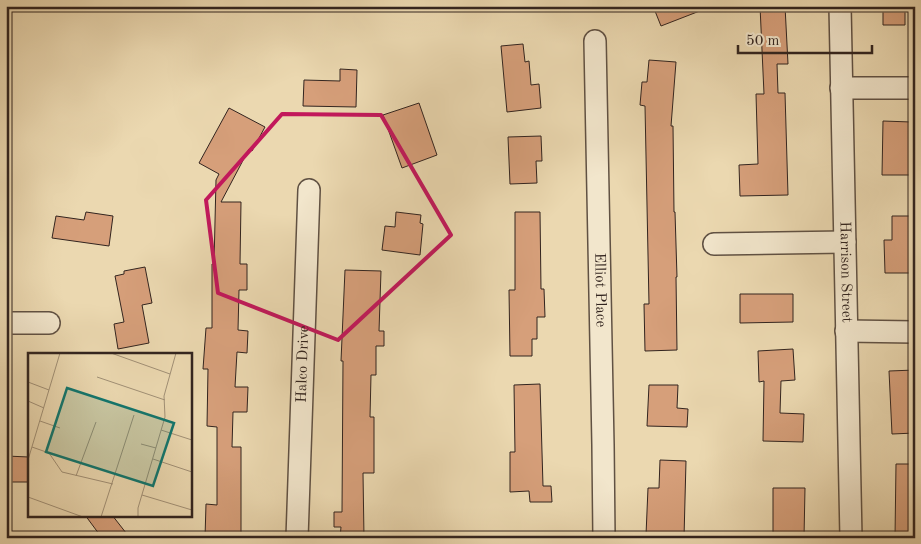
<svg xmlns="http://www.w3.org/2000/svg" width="921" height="544" font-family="'Old Standard TT',serif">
	<rect width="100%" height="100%" fill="#ebd8b0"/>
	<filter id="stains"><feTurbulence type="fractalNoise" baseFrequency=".004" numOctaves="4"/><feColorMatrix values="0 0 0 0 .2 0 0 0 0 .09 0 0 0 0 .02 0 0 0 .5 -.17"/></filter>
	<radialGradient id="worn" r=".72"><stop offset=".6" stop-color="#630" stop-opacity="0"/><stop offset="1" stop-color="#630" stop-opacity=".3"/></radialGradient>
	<path fill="#d69f7a" stroke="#32241f" d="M653 6H710V7L661 26Z
		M760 6H785L788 64H777L778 93H785L788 195 740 196 739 165 758 164 756 94H764Z
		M883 6H905V25H883Z
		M523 44 525 62 529 61 531 85 539 84 541 108 507 112 501 46Z
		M649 60 676 62 671 126H673L674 212H675L677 277H676L677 350 645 351 644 304H649L645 106 640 105 642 82H647Z
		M340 69 357 70 356 107 303 106 304 80 340 81Z
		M419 103 437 155 402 168 383 115Z
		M229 108 265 127 252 151 249 149 221 202H241L240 264H247V290H239L238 330 248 331 247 353 237 352 235 387H248L247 412H233L232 447H241V538H205L206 504 217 505V427L207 426 208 369H203L206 328H212V264H214L216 180 219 174 199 163Z
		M883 121 911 122 910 175H882Z
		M541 136 542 161H536L537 183 510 184 508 137Z
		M86 212 113 216 109 246 52 238 56 216 84 220Z
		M396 212 421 215 420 223 423 224 420 255 382 250 385 226 395 227Z
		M515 212H540L541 289H544L545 317H537V339H532V356H510L509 290H515Z
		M892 216H911L913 273H885L884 240H892Z
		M145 267 152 303 142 305 149 343 118 349 114 324 124 322 115 276 124 274V271Z
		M345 270 381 271 379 331H384V346H376V375H371L370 417H374V473H363L364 538H340L341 527H334V512H342L343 361H341Z
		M740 294H793V322L740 323Z
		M793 349 795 380 781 381 780 413 804 414 803 442 763 441 764 381 759 382 758 351Z
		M915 370V433L892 434 889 371Z
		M540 384 543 486H551L552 502H530L529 491 510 492V452H515L514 385Z
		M649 385H678L677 408 688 409 687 427 647 426Z
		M6 456 29 457V482H6Z
		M660 460 686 461 684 538H661V535H646L648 488H659Z
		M896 464H915V538H895Z
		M773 488H805L804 538H773Z
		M85 515H112L130 538H102Z"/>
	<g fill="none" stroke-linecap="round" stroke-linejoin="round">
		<g stroke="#605143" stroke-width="24">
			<g id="minor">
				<path id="s1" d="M840 6 851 538"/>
				<path id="s2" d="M595 41 603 445 604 538"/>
				<path d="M841 88H915"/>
				<path d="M714 244 845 242"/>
				<path d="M6 323H49"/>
				<path d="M846 331 915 332"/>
				<path id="s3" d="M297 538 309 190"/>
			</g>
		</g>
		<use href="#minor" stroke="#f2e6cc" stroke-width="21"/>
	</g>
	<path fill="none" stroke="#c2185b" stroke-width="4" stroke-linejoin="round" d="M282 114 381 115 451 235 338 340 218 293 206 200Z"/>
	<g text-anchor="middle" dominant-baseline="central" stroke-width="4" stroke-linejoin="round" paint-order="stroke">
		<g font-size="15" fill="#32241f" stroke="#f2e6cc">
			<text stroke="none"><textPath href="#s1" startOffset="266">Harrison Street</textPath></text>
			<text stroke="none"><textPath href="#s2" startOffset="249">Elliot Place</textPath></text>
			<text stroke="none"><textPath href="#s3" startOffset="174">Halco Drive</textPath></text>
		</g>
	</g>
	<g transform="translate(28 353)">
		<rect width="164" height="164" fill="#ebd8b0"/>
		<path fill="none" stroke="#a19076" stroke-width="1" d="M83 0 142 21M69 24 137 47M0 29 21 37M0 48 16 55M12 68 32 75M133 77 164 87M113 91 128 95M4 94 21 100 34 119 85 131M125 106 164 119M0 107 32 0M48 123 68 69M114 142 164 157M0 144 55 164M73 164 106 62M110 164V155L137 64 136 43 148 0"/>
		<path fill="#0f766e" fill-opacity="0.15" stroke="#0f766e" stroke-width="2.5" d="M39 35 146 70 125 133 18 99Z"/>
		<rect width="164" height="164" fill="none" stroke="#32241f" stroke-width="2.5"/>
	</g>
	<rect width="921" height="544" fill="none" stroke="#ebd8b0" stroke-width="25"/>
	<rect x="8" y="8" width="906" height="529" fill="none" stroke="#32241f" stroke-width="2.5"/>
	<rect x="12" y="12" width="896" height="519" fill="none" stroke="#32241f"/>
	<path d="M738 45v8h134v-8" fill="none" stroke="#32241f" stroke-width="2.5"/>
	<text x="746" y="45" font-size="15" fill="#32241f" stroke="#f2e6cc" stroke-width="4" paint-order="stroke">50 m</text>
	<rect width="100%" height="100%" filter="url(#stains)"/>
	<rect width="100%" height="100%" fill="url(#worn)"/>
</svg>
